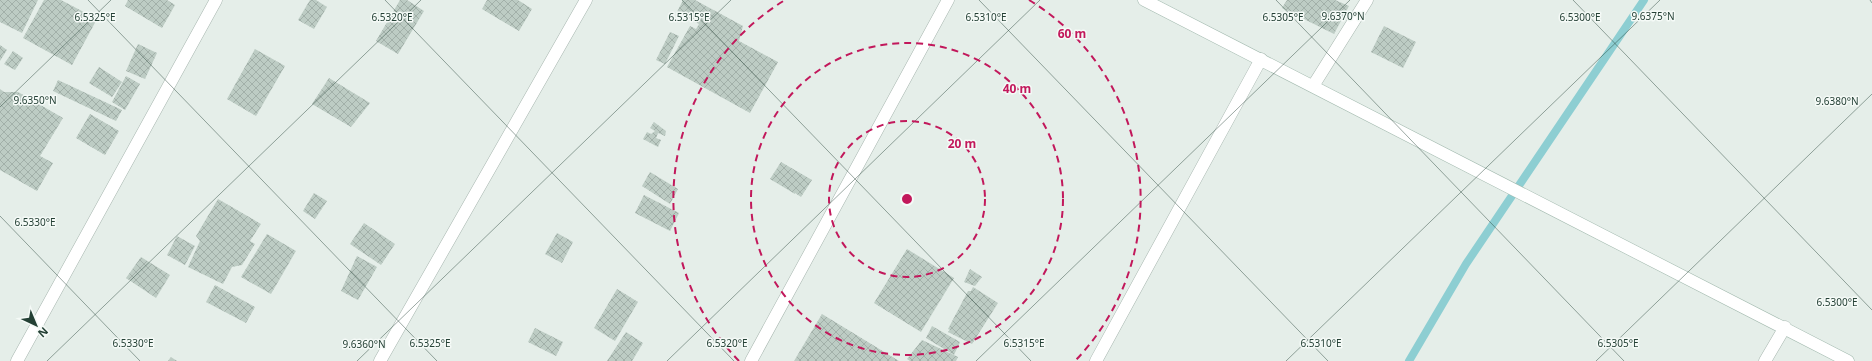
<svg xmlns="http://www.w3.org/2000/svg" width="1872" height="361" font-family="'Noto Sans',sans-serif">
	<defs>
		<pattern id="building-cross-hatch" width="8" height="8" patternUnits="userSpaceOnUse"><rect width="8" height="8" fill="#bdccc4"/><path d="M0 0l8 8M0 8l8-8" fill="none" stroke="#a2b0a9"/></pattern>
	</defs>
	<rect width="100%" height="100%" fill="#e5eee9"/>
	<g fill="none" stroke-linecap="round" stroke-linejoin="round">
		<path stroke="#8dced2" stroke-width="8" d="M1409 361 1466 264 1644 0"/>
	</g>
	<path fill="url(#building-cross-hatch)" d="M0 0H38L22 33 0 22Z
		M44 0H61L97 19 72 65 23 38Z
		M128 0H167L175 5 162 28 125 6Z
		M310 0H316L327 7 314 29 298 20Z
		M400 0H407L424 11 398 54 376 41Z
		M487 0H518L532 9 519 31 482 9Z
		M683 0H695L743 26 739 41 778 62 750 113 667 67 690 26 696 29 699 24 677 12Z
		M1287 0H1335L1349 6 1334 34 1282 8Z
		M1384 26 1416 42 1403 68 1371 52Z
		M670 32 679 36 665 64 656 60Z
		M138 44 157 53 145 79 126 71Z
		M0 45 7 50 0 61Z
		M255 49 285 66 256 116 227 99Z
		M13 51 23 58 15 70 4 64Z
		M99 67 122 82 112 97 89 83Z
		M126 76 140 84 125 110 112 102Z
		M329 78 370 103 351 127 312 104Z
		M58 80 122 110 116 121 53 91Z
		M0 89 4 92H18L63 118 40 156 53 163 37 191 0 170Z
		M90 114 119 131 105 155 76 138Z
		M654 122 666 131 665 136 658 133 656 138 661 140 658 147 643 139 647 132 651 134 655 131 650 128Z
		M781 162 812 180 801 197 795 193V194L770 179Z
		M650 172 678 189 670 204 642 186Z
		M314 193 327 201 315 219 303 211Z
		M644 195 679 213 670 231 635 213Z
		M218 199 261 224 250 241 255 244 242 265 232 267 223 284 188 267 200 241 196 236Z
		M364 223 395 244 381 265 350 244Z
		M557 233 573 242 562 263 545 254Z
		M267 234 296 251 271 294 241 277Z
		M177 236 195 246 185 265 167 255Z
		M907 249 954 278 921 332 874 303Z
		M357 256 377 267 358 300 341 291Z
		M141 257 170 275 156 298 126 278Z
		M970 269 982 277 975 286 964 282Z
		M215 285 255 307 246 323 206 302Z
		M973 287 998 303 972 344 948 332 950 330 948 329 968 291H971Z
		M617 289 638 302 615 341 594 328Z
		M822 314 899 361H794Z
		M932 326 960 342 954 355 926 338Z
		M535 328 563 342 556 356 528 342Z
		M626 332 643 343 632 361H607Z
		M922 340 958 357 956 361H910L907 359Z
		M171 357 177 361H168Z"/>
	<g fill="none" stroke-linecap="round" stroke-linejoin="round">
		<g stroke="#a7b6af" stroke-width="13">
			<path id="street" d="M1313 86 1367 0
				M17 361 216 0
				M380 361 586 0
				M751 361 948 0
				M1096 361 1261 59
				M1765 361 1785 327"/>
		</g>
		<g stroke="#a3baaf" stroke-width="13">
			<path id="secondary" d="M1144 0 1848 361"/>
		</g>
		<use href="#street" stroke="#fff" stroke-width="12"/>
		<use href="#secondary" stroke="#fff" stroke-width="12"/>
	</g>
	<path fill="none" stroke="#244035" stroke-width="1" stroke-opacity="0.45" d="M88 0 437 361M385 0 734 361M682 0 1031 361M979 0 1328 361M1276 0 1624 361M1573 0 1872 310M1870 0 1872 3M0 107 111 0M0 216 140 361M47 361 421 0M357 361 731 0M667 361 1040 0M976 361 1350 0M1286 361 1660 0M1596 361 1872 94"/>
	<g fill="none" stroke="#c2185b" stroke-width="2" stroke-dasharray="7 5">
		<circle cx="907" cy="199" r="78"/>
		<circle cx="907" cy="199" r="156"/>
		<path d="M739 361A233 233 0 0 1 785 0M1029 0A233 233 0 0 1 1075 361"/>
	</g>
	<g font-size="10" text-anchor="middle" fill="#244035" stroke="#f5faf7" stroke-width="3" stroke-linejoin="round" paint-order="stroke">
		<text x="1343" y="20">9.6370°N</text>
		<text x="1653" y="20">9.6375°N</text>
		<text x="95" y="21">6.5325°E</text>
		<text x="392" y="21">6.5320°E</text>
		<text x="689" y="21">6.5315°E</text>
		<text x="986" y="21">6.5310°E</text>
		<text x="1283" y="21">6.5305°E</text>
		<text x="1580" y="21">6.5300°E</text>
		<text x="35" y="104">9.6350°N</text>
		<text x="1837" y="105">9.6380°N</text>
		<text x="35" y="226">6.5330°E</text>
		<text x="1837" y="306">6.5300°E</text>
		<text x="133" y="347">6.5330°E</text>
		<text x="430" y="347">6.5325°E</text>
		<text x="727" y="347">6.5320°E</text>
		<text x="1024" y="347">6.5315°E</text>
		<text x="1321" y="347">6.5310°E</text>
		<text x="1618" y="347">6.5305°E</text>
		<text x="364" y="348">9.6360°N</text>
	</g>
	<circle cx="907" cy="199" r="6" fill="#c2185b" stroke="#f5faf7" stroke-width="2"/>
	<g font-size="12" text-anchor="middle" font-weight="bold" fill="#c2185b" stroke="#f5faf7" stroke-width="3" stroke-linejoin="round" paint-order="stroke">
		<text x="1072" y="38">60 m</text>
		<text x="1017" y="93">40 m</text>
		<text x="962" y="148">20 m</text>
	</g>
	<g transform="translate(36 325) rotate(136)" stroke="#f5faf7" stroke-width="3" paint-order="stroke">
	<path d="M0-3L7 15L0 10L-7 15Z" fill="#244035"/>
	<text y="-6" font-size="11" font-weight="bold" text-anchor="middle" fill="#244035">N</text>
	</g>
</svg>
